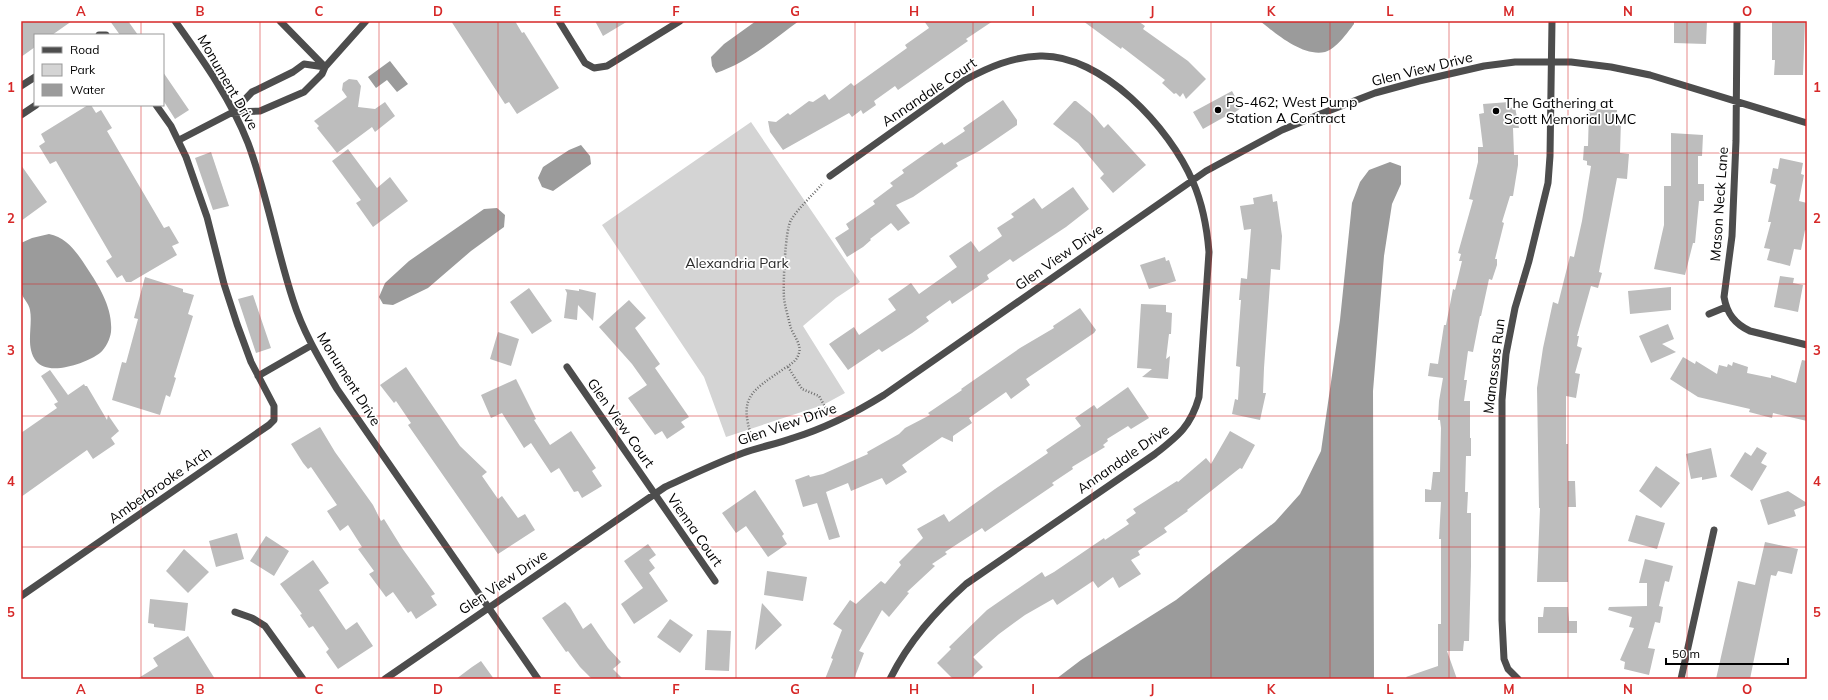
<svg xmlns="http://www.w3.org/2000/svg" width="1828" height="700" font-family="Mulish,sans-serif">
	<rect width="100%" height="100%" fill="#fff"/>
	<path fill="#d4d4d4" d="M751 122 860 282 836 298 803 326 845 393 823 405 726 437 704 377 602 225Z"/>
	<path fill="#9b9b9b" d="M756 21H799C774 39 747 63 716 73L712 66 711 57 724 44Z
		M1260 21H1354V24C1348 32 1336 49 1325 52 1303 57 1276 34 1260 21Z
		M390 61 408 84 397 92 387 80 376 88 368 77Z
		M581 145 590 156 591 164 553 191 542 187 538 178 543 167 569 150Z
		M1390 162 1401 166V184L1392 204 1384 256 1373 391 1374 679H1056L1081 660 1176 600 1275 522 1300 494 1321 451 1340 320 1352 203 1360 182 1369 170Z
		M497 208 505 215 504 227 471 251 428 288 393 305 383 304 379 297 385 283 409 261 484 209Z
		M49 234C67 237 78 254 87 268 99 286 113 308 111 332 110 339 106 348 100 353 87 363 48 377 36 361 25 347 33 326 30 310 29 303 22 298 21 291 19 276 21 259 21 243L32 238Z"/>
	<path fill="#bdbdbd" d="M21 21H72L52 35H35V47L21 57Z
		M110 21H128L138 35H120Z
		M451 21H515L522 33 524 32 559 88 517 114 509 102 505 104Z
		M595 21H628L603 36Z
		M924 21H993L966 39 968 41 898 90 895 86 874 101 876 105 863 114 861 110 852 117 849 113 783 150 770 132 768 121 776 122 788 113 790 115 809 101 813 102 825 94 829 100 851 83 854 86 907 48 905 45 929 28Z
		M1083 21H1138L1145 26 1143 29 1188 61 1206 79 1186 99 1183 93 1180 97 1176 93 1174 94 1162 83 1165 80 1122 47 1121 49Z
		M1674 21H1707L1706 44 1674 43Z
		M1772 21H1805L1803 75H1774L1775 60H1772Z
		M163 72 189 110 175 119 163 100Z
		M349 79 357 80 361 86 358 107 375 109 385 102 395 116 375 132 372 127 337 153 317 128 319 126 314 121 347 97 342 90 343 83Z
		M1232 91 1241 108 1227 118 1226 116 1203 129 1193 112Z
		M1003 100 1017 120V125L979 151 956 163 958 166 913 197 896 205 910 223 898 231 891 223 870 239 871 240 863 247 847 257 835 238 849 229 846 224 875 204 873 201 893 186 890 183 904 173 902 170 942 142 944 145 965 131 963 128Z
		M1074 101H1076L1093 115 1104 128 1108 124 1146 165 1113 193 1100 178 1104 174 1078 143 1053 124Z
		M1509 102V108L1515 107 1519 128H1513L1514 155H1518V165L1513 196H1510L1502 222 1504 223 1495 259H1497V265L1492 280 1489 279 1481 316H1480L1473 352 1468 351 1464 380H1467L1464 401H1470V438H1471V456H1466L1465 492H1468L1467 513H1471V566L1469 641H1464L1463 651H1447L1457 679H1407L1406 677 1438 666V624H1441V539H1439L1441 502H1425V489L1431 490 1433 472H1440L1441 428 1440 420H1438L1439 401 1443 378 1428 376 1430 363 1438 364 1444 325H1446L1453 289 1455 290 1462 261H1459L1461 254 1458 253 1473 200 1469 199 1478 162V147H1483L1479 114 1484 113 1483 104Z
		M88 105H91L96 113 101 110 112 128 107 131 164 228 169 226 179 243 172 246 177 255 131 282H126L122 275 117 278 106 261 112 257 56 161 50 164 39 146 45 142 41 134Z
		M1589 109 1617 110 1616 120H1621L1620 153 1629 154 1627 179 1617 178 1599 272 1602 273 1598 288 1591 286 1577 336H1579L1577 346 1582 348 1575 373 1580 374 1576 398 1566 396V444H1568V481H1575L1576 507H1568V582H1537L1540 508H1539L1537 388 1543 348 1553 302 1558 304 1570 256 1574 257 1582 221 1591 166 1587 165V161L1583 160 1584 146H1588Z
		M1671 133 1703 135 1702 156H1698V184H1704V201H1699L1695 243H1693L1685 275 1654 269 1664 225V186H1671Z
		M348 149 377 188 390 177 408 201 373 227 356 203 361 200 332 161Z
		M211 152 229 206 213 210 195 158Z
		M1780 158 1803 163 1801 174 1804 175 1799 201 1807 203V231L1805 230 1801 250 1794 249 1790 266 1767 260 1770 249 1764 248 1771 222H1768L1776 185 1770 183 1773 168 1778 169Z
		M21 165 47 202 21 221Z
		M1073 187 1089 209 1066 227 1013 262 1010 259 987 275 989 279 952 304 950 300 926 317 929 321 912 333 882 352 879 349 848 370 829 344 854 327 859 335 896 310 888 299 911 283 919 294 957 267 949 256 971 241 979 252 1002 236 997 228 1014 217 1011 214 1034 198 1042 209Z
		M1272 194 1273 202 1277 201 1282 236 1280 270 1271 269 1264 368 1263 393H1266L1260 420 1232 414 1235 399 1238 400 1240 367 1236 366 1241 300H1239L1241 278 1247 279 1251 229 1244 230 1240 206 1254 204 1253 198Z
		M1165 257 1166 261 1169 260 1176 281 1149 289 1140 265Z
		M1780 276 1794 278 1793 283 1803 285 1798 312 1774 307Z
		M145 277 183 289V292L194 295 188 314 193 316 174 377 176 378 170 397 166 395 160 415 112 400 122 362 126 363 138 319 134 318Z
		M1671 287V310L1630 314 1628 291Z
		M529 288 552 321 532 334 510 302Z
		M565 289 579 291V289L596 293 593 321 578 305 577 320 564 318 567 293Z
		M253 295 271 348 256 353 238 299Z
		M629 300 646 318 635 328 660 364 655 368 689 417 681 422 685 427 667 439 662 431 655 435 628 398 647 385 632 364 599 327Z
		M1141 304 1166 305V312L1172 313 1171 334H1169L1166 359 1170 356 1168 379 1142 377 1152 369 1137 368Z
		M1080 308 1096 330 1094 333 1026 379 1030 385 1011 399 1006 392 969 418 972 423 953 436V442L942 437 902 465 907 472 886 485 882 478 851 491 848 483 826 492 840 537 829 540 817 503 803 507 795 480 809 475 810 477 823 474 868 454 867 452 899 434 905 428 930 415 928 413 962 390 961 389 1020 348 1054 328 1053 326Z
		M1668 324 1674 339 1662 344 1676 352 1651 363 1639 336Z
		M498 332 519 339 511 366 490 359Z
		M1683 357 1695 364 1696 361 1717 374 1719 365 1727 367 1728 364 1732 366 1733 362 1748 367 1747 373 1771 378V375L1796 383 1802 360 1807 361V421L1773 413 1772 418 1749 412 1750 409 1698 397 1670 379Z
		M406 367 460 446 487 472 482 476 498 499 502 496 518 518 525 514 535 530 498 554 408 425 411 423 396 401 394 403 380 385Z
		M50 370 68 395 84 384 85 386H87L107 420 108 415 119 431 111 438 115 444 93 459 87 450 21 497V433L57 408 54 404 58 402 41 376Z
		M516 379 536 419 534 420 550 445 571 431 596 468 592 471 602 486 582 498 578 491 574 492 559 468 551 473 531 443 524 448 502 413 491 418 481 395Z
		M1128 387 1149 418 1131 429 1128 426 1107 439 1108 441 1103 445 1105 447 1072 467 1073 469 1052 483 1054 485 985 532 982 528 945 552 947 554 932 564 935 566 907 592 909 593 889 617 882 610 859 651 864 653 854 679H825L833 659 831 658 842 630 833 624 850 600 856 604 881 581 885 584 901 565 899 562 923 538 917 529 944 514 949 522 995 489 1048 453 1046 450 1081 426 1075 418 1094 405 1097 409Z
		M320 427 335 452 373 505 381 521 384 519 402 548 435 594 431 596 437 605 416 619 411 611 408 613 393 592 386 597 369 574 374 571 358 549 362 547 348 525 340 531 327 511 337 505 311 467 308 469 303 463 291 444Z
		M1230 431 1255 445 1242 469 1240 468 1187 510 1188 511 1164 528 1167 532 1138 551 1140 555 1131 560 1141 574 1119 588 1113 577 1098 588 1093 581 1057 605 1053 599 1025 615 999 634 973 657 983 667 970 679H953L937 663 951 649 949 647 987 610 1042 572 1045 577 1054 572 1104 538 1105 540 1129 524 1126 520 1136 513 1133 509 1177 481 1178 482 1206 458 1211 464Z
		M1757 447 1767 453 1761 463 1767 466 1752 491 1730 476 1745 452 1751 456Z
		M1711 448 1717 477 1702 480V477L1691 479 1686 454Z
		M1656 466 1680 483 1661 508 1639 491Z
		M755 490 784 534 782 536 787 544 768 557 746 526 736 533 722 513Z
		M1788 491 1807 503V505L1794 510 1796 516 1768 525 1760 500Z
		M1636 515 1665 523 1657 549 1628 541Z
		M237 533 244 559 216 567 209 541Z
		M266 536 289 551 274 576 250 561Z
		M1765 542 1798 549 1792 574 1778 571 1776 576 1771 575 1750 679H1716L1738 581 1755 585Z
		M648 544 656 555 649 560 655 568 649 573 668 601 634 624 621 604 643 588 624 561Z
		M184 549 209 572 188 593 166 571Z
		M1645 559 1673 566 1669 582 1665 581 1659 606 1663 607 1660 623 1655 622 1648 648 1655 649 1649 675 1624 669 1625 662 1620 660 1634 628 1629 627 1632 617 1608 610 1609 607 1647 606V583H1639Z
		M313 560 329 583 319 590 346 630 357 622 373 646 338 669 326 652 329 649 313 626 309 628 300 615 302 614 280 584Z
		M767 571 807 577 803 601 764 595Z
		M150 599 188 603 185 631 154 627V624L148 623Z
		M565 602 570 607 583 629 591 623 608 648 621 662 613 669 623 679H592L580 667 568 651 566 652 542 618Z
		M762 603 782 625 755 650Z
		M1544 607H1568L1569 621H1577V633H1538V617H1543Z
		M670 619 693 635 680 653 657 637Z
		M707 630 731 631 729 671 705 670Z
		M188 636 215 679H137L158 666 153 658Z
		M481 661 494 679H456L472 667Z"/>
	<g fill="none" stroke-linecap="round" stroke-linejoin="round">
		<path stroke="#6f6f6f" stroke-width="2.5" stroke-dasharray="1 2" stroke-linecap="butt" d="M788 367 802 389 819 396 829 414
			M752 438C738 396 752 391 785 368 791 364 797 361 799 353 802 344 792 334 790 325 788 316 785 307 784 298 783 285 785 230 791 220 799 207 813 195 823 183"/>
		<path stroke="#4d4d4d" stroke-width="7" d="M175 21C202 59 231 99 248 143 267 194 276 248 293 300 303 332 320 360 337 389L538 679
			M280 21 325 67
			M559 21 585 63 594 68 607 66 680 21
			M1737 21 1736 141 1732 236 1724 297C1727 314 1735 324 1750 331L1807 345
			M99 35H106
			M21 86 35 77
			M233 112 260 111 304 92 322 74 325 67 366 21
			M21 115 36 105
			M179 140 233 112 252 92 293 72 304 64 325 67
			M830 176 965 80C989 67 1012 57 1040 56 1102 54 1170 128 1193 182 1203 205 1207 228 1209 252L1199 397C1191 426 1178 436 1155 454L966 584C935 612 909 641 890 679
			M1709 314 1726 307
			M567 367 715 581
			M258 376 312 345
			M21 596 269 425 274 420V406L251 362 237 324 224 284 207 217 186 157 171 126 156 105
			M235 612 252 618 265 626 303 679
			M385 679 665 487C691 475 716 463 743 453 759 447 777 444 793 438 826 428 855 413 884 395L1206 171 1282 130 1323 113 1375 93 1419 81 1484 66 1515 62H1571L1611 67 1650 75 1807 123
			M1518 679 1508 669 1504 659 1502 620V400L1506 354 1515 308 1529 261 1548 183 1550 156 1552 21
			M1681 679 1714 530"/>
	</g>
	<path fill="none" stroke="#d62828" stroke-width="1" stroke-opacity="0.55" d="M141 21V35M260 21V679M379 21V679M498 21V679M617 21V679M736 21V679M855 21V679M973 21V679M1092 21V679M1211 21V679M1330 21V679M1449 21V679M1568 21V679M1687 21V679M141 105V679M21 153H1807M21 284H1807M21 416H1807M21 547H1807"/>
	<g fill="#000" stroke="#fff" stroke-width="1.5">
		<circle cx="1218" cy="110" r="4"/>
		<circle cx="1496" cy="111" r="4"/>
	</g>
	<g text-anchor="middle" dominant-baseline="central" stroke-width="3.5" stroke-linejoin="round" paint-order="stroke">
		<g font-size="14" fill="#000" stroke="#fff">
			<text transform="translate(1422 69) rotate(-14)">Glen View Drive</text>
			<text transform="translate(228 82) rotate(60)">Monument Drive</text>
			<text transform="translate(929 92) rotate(-34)">Annandale Court</text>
			<text transform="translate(1719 204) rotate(-86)">Mason Neck Lane</text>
			<text transform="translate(1059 257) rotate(-35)">Glen View Drive</text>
			<text transform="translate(1494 366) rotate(-83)">Manassas Run</text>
			<text transform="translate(349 379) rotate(58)">Monument Drive</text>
			<text transform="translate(621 423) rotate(55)">Glen View Court</text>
			<text transform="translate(787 424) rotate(-19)">Glen View Drive</text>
			<text transform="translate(1123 459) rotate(-35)">Annandale Drive</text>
			<text transform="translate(160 485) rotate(-35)">Amberbrooke Arch</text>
			<text transform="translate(695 530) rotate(55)">Vienna Court</text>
			<text transform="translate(503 582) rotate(-34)">Glen View Drive</text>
		</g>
		<g font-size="14" fill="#000" stroke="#fff" text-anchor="start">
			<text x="1226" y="102">PS-462; West Pump<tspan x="1226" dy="16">Station A Contract</tspan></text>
			<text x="1504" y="103">The Gathering at<tspan x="1504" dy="16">Scott Memorial UMC</tspan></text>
		</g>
		<g font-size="14" fill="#2b2b2b" stroke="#fff">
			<text x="737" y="263">Alexandria Park</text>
		</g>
	</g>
	<rect width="1828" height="700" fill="none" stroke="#ffffff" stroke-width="44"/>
	<rect x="34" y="34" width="130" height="72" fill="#ffffff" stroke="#999999"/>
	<rect x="42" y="47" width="20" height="6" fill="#4d4d4d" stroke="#999999"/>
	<text x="70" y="54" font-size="12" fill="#000000">Road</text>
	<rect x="42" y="64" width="20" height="12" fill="#d4d4d4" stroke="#999999"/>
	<text x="70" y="74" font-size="12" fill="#000000">Park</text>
	<rect x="42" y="84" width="20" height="12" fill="#9b9b9b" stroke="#999999"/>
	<text x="70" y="94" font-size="12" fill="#000000">Water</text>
	<path d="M1666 658v6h122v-6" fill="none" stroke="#000000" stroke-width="2"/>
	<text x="1672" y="658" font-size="12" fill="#000000" stroke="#ffffff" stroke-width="3" paint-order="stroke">50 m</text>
	<rect x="22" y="22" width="1784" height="656" fill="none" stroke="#d62828" stroke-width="1.5"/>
	<g font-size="13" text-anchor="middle" font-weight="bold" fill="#d62828">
		<text x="81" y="16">A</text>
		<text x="200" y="16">B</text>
		<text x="319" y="16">C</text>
		<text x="438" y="16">D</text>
		<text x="557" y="16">E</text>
		<text x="676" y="16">F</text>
		<text x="795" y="16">G</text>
		<text x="914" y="16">H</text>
		<text x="1033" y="16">I</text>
		<text x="1152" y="16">J</text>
		<text x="1271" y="16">K</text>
		<text x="1390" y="16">L</text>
		<text x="1509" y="16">M</text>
		<text x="1628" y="16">N</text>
		<text x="1747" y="16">O</text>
		<text x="11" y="92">1</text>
		<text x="1817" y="92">1</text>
		<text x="11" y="223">2</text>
		<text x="1817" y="223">2</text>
		<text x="11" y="355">3</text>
		<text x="1817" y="355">3</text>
		<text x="11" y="486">4</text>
		<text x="1817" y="486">4</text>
		<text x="11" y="617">5</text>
		<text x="1817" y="617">5</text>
		<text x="81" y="694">A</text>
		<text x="200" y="694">B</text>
		<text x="319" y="694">C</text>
		<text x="438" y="694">D</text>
		<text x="557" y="694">E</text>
		<text x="676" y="694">F</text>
		<text x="795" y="694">G</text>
		<text x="914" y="694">H</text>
		<text x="1033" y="694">I</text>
		<text x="1152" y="694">J</text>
		<text x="1271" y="694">K</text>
		<text x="1390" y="694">L</text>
		<text x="1509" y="694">M</text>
		<text x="1628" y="694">N</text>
		<text x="1747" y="694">O</text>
	</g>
</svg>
